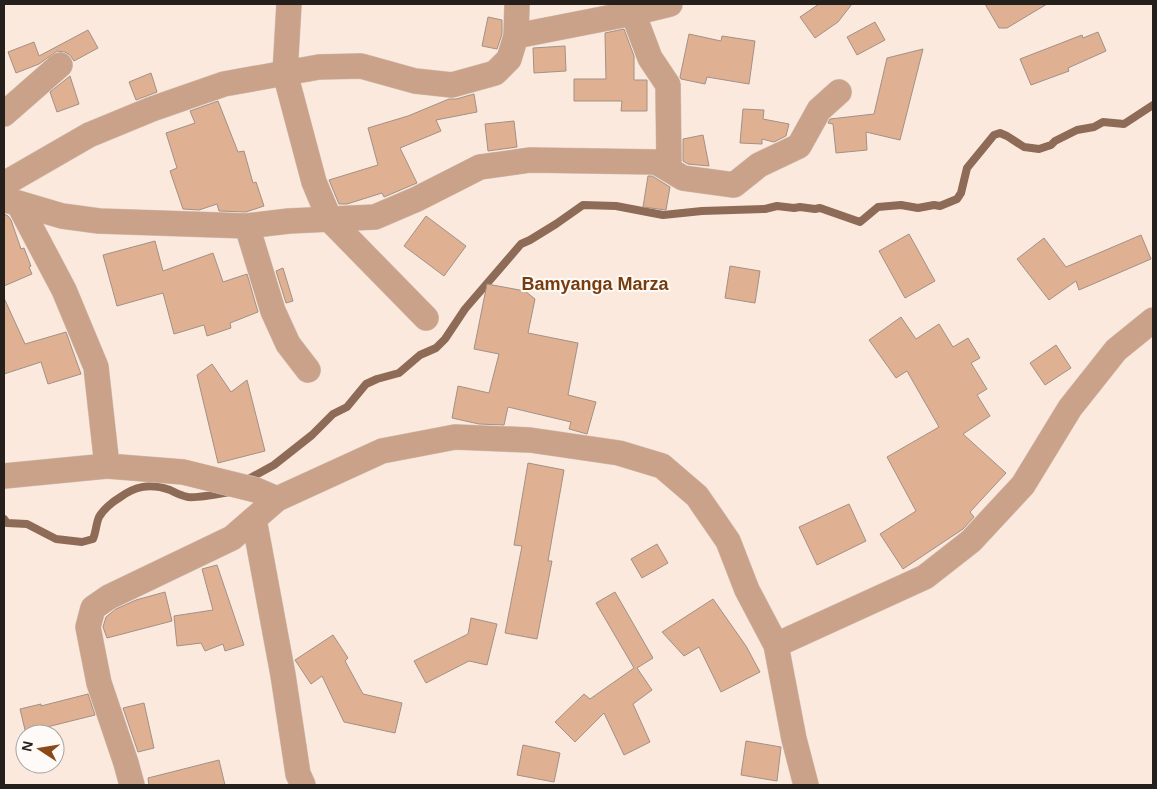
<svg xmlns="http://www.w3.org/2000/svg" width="1157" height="789" font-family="Arial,sans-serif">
	<rect width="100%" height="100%" fill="#fce9de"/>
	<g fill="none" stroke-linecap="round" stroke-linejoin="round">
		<path stroke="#8e6b56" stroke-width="8" d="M245 481 274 465 312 435 333 414 347 407 366 384 377 379 399 373 420 355 436 348 445 339 465 309 521 244 530 240 556 224 583 205 616 206 663 215 702 211 765 209 777 206 794 208 800 207 815 209 820 208 860 222 878 207 901 205 918 208 934 205 940 206 957 199 961 193 967 168 994 135 1000 133 1007 136 1024 147 1039 149 1051 145 1055 141 1077 130 1094 127 1103 122 1124 124 1153 105
			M4 519 7 523 27 524 56 539 82 542 93 539C96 532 96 524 99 517 103 510 112 502 119 498 135 486 150 483 170 490 176 493 181 496 188 497 199 498 219 494 230 492"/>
	</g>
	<path fill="#e0b092" stroke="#a29186" d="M819 4H852L838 22 815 38 800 17Z
		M985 4H1047L1007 28H999Z
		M488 17 502 20V34L497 49 482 46Z
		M875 22 885 40 857 55 847 37Z
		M624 29 634 56V80H647V111H621L622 101H574V79H606L605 33Z
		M88 30 98 48 74 61 70 55 65 52 57 51 39 64 16 73 8 52 34 42 39 56Z
		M1098 32 1106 51 1068 68 1069 71 1031 85 1020 59 1082 35 1083 38Z
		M689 34 721 41 722 36 755 41 749 84 707 77 705 84 681 79 680 77Z
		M565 46 566 71 534 73 533 48Z
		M923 49 900 140 866 132 867 150 836 153 833 124 828 123 830 119 874 114 887 58Z
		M151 73 157 92 136 100 129 82Z
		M70 76 79 104 57 112 50 92Z
		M474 94 477 112 436 120 441 131 400 148 417 183 384 197 382 193 347 204H339L329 180 378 165 368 128 408 116 449 99H456Z
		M218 101 238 152 244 151 253 183 256 182 264 206 246 212 219 211 217 204 199 210 183 209 170 171 177 168 166 133 195 123 190 111Z
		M743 109 764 110 763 119 789 124 786 136 774 142 762 139V144L740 143Z
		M514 121 517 147 488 151 485 124Z
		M703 135 709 166 688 164 683 161V139Z
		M648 176H652L670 187 666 210 643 207Z
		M4 214 8 216 11 220 21 249 24 248 31 266 29 267 32 274 4 286Z
		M426 216 466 246 444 276 404 246Z
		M909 234 935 281 905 298 879 251Z
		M1141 235 1151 259 1079 290 1076 281 1049 300 1017 259 1044 238 1066 267Z
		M155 241 163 271 213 253 223 282 247 274 258 312 230 323 231 328 207 336 204 325 174 334 163 293 117 306 103 255Z
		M730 266 760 271 755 303 725 298Z
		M283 268 293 301 286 303 276 271Z
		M487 284 525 291 535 299 528 333 578 343 568 395 596 402 587 434 569 429 571 422 508 407 504 425 479 424 452 418 458 386 489 393 499 354 474 349Z
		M4 298 25 344 66 332 81 374 48 384 41 362 4 374Z
		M901 317 916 339 939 324 953 347 968 338 980 358 971 363 987 389 977 395 990 416 963 434 1006 473 970 512 974 517 963 529 903 569 880 534 916 511 887 457 939 427 907 371 896 378 869 340Z
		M1056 345 1071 368 1045 385 1030 363Z
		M212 364 231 392 247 380 265 451 218 463 197 375Z
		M528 463 564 470 548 561H552L537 639 505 633 522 546 514 545Z
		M849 504 866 541 817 565 799 527Z
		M657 544 668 563 642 578 631 559Z
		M217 565 244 645 225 651 223 644 205 651 201 643 177 646 174 616 213 610 202 569Z
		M165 592 172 621 107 638 103 627 106 617 116 609 136 600Z
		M615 592 653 658 637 668 652 690 633 704 650 742 624 755 604 713 575 742 555 722 584 694 590 699 634 668 596 603Z
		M713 599 746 646 760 672 721 692 699 647 684 656 662 632Z
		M471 618 497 624 487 665 469 661 426 683 414 661 468 634Z
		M333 635 348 658 345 661 363 694 402 703 395 733 344 722 322 676 311 684 295 660Z
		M88 694 95 715 47 727 48 734H26L20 709 41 704V706Z
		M144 703 154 748 138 752 123 708Z
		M746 741 781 747 777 781 741 775Z
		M523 745 560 753 554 782 517 775Z
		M219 760 225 785H149L148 778Z"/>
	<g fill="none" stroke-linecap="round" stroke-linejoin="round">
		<g stroke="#d5c5bb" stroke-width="26">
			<path id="street" d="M289 4 285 73 314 182 330 220 426 318
				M633 13 650 58 668 85 669 169
				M516 36 633 13 670 4
				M4 114 60 65
				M4 184 89 135 152 109 224 84 319 67 361 66 415 81 452 85 495 73 509 59 516 36 517 4
				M9 201 18 203 64 290 96 367 107 466
				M18 203 62 216 99 221 247 226 289 221 375 217 417 199 480 167 530 160 656 162 683 178 734 185 759 165 799 146 819 110 839 92
				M247 226 273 311 288 344 308 370
				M4 476 107 466 183 472 256 490 277 499
				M254 519 283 675 298 774 303 785
				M776 645 925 577 971 541 1023 485 1070 408 1116 350 1153 320
				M132 785 126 763 99 683 88 627 93 608 109 597 232 538 277 499 382 451 455 437 530 440 619 453 662 466 697 496 728 541 747 590 776 645 794 739 806 785"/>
		</g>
		<use href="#street" stroke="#caa28a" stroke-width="25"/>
	</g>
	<g text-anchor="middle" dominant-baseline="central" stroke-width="4" stroke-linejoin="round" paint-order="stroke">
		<g font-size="18" font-weight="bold" fill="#783c0e" stroke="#fdfaf7">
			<text x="595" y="284">Bamyanga Marza</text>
		</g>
	</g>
	<rect width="1157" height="789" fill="none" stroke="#26201c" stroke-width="10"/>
	<g transform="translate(40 749) rotate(282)"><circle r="24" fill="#fdfaf7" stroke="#a7a39f"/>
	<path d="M0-4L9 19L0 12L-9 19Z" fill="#8b4917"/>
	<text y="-8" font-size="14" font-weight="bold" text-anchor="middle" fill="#26201c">N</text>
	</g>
</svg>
